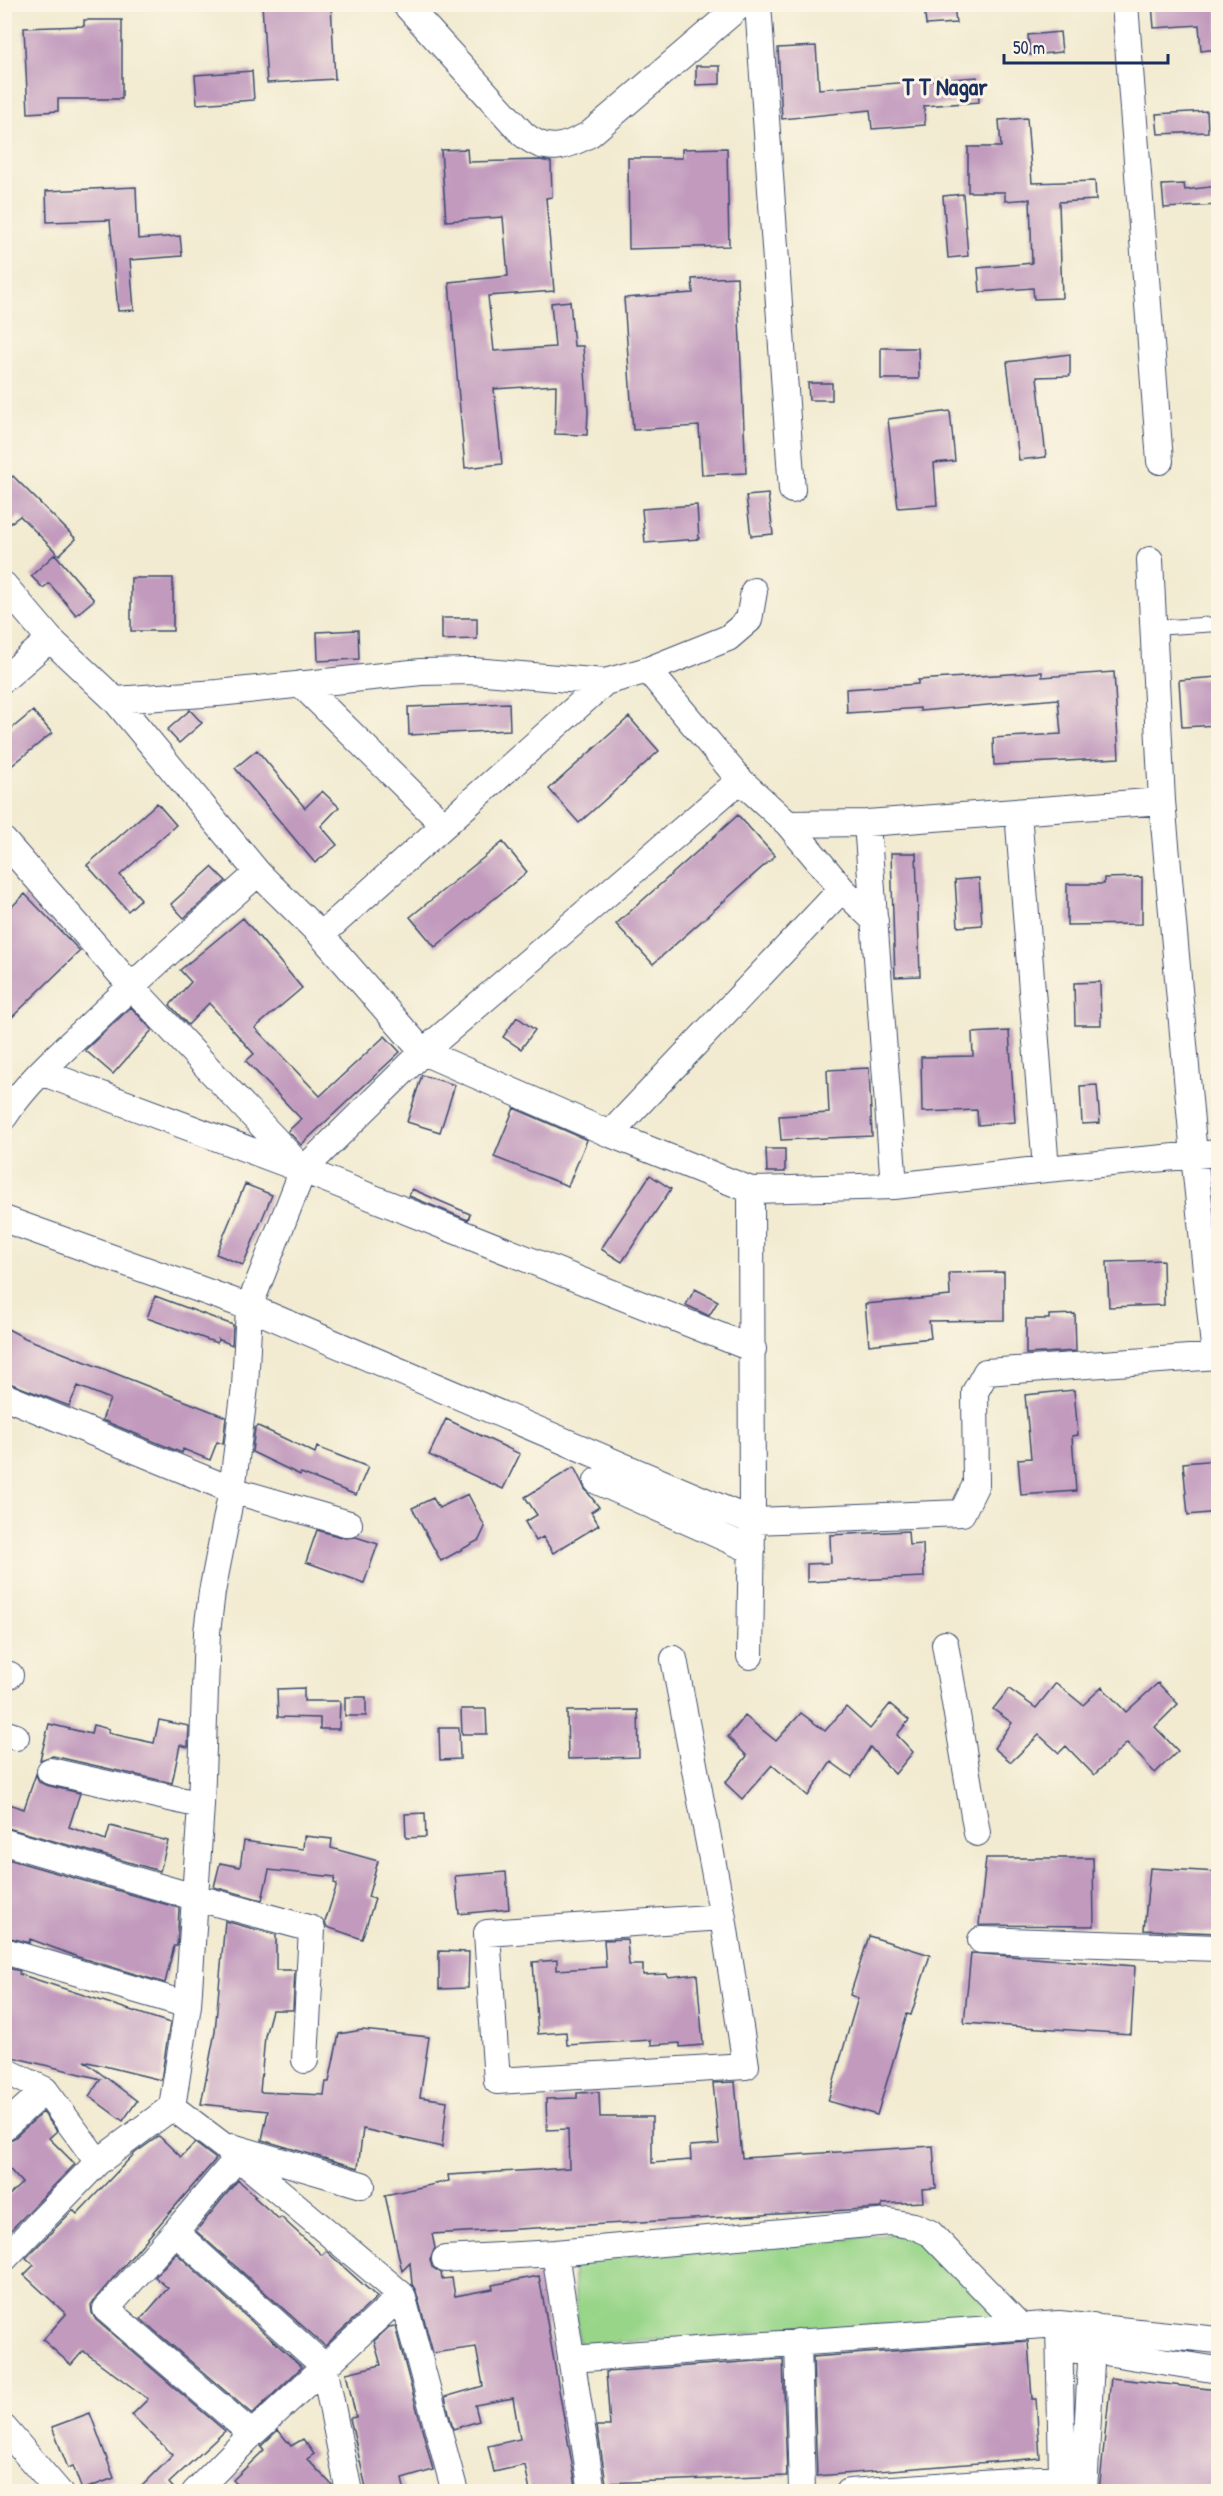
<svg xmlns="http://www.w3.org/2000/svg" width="1223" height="2496" font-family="'Patrick Hand',sans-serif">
	<rect width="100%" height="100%" fill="#fcf5e5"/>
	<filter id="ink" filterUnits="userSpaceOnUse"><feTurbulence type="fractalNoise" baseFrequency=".0167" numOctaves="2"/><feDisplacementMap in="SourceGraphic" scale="12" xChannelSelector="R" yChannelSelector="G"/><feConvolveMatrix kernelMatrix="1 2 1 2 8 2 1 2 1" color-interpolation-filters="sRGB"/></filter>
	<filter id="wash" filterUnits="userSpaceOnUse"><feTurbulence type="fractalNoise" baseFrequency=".008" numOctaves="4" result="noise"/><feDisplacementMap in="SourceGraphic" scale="24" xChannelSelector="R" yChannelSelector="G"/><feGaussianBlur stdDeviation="1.35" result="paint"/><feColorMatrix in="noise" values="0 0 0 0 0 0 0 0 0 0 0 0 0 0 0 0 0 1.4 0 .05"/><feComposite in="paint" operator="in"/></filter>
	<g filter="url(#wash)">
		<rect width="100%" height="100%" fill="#f2ebd1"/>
		<path fill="#98d589" stroke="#5a8274" stroke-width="1.5" d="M909 2233 1006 2318 579 2345 573 2267 595 2258Z"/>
		<g id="blocks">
			<path fill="#c19abd" d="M262 4H331L335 79 267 83Z
				M924 4H954L956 23 926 25Z
				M1152 4H1218V49L1201 51 1199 25 1154 28Z
				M84 20H122V99H58V111L28 113 24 28 84 26Z
				M1060 32 1062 52 1030 55 1028 35Z
				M816 46 819 89 977 77 979 102 924 106 925 125 872 129 870 110 782 119 778 48Z
				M696 66H720V84L696 85Z
				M252 71 254 100 197 104 195 75Z
				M1207 111 1208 132 1158 134 1156 114Z
				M1027 118 1032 183 1095 181 1096 200 1059 202 1062 298 1034 299 1033 288 980 292 978 268 1032 263 1030 199 1005 201V192H968V147H1001L999 120Z
				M727 148 729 246 629 249 628 158H682V149Z
				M467 149 468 162 540 160 551 162 552 197 546 198 554 291 488 296 494 351 555 347 551 303 570 301 574 346H583L588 411 587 435 555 434 556 385 494 389 502 464 465 468 449 282 508 276 503 217 446 221 441 150Z
				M1184 184 1185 190 1218 186V205L1164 208 1162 185Z
				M136 187 138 239 180 236 182 256 130 260 134 310 118 311 110 220 47 222 46 191Z
				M963 194 968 256 948 258 943 196Z
				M737 277 746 473 702 475 699 426 633 430 624 298 693 293 692 279Z
				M881 348H918L919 379H881Z
				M1070 354V376L1037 377 1046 457 1019 460 1007 362Z
				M808 383H832V400H809Z
				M950 411 955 461 934 463 937 505 898 508 888 419Z
				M13 476 76 539 59 555 20 516 4 528V484Z
				M768 494 773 534 751 536 746 496Z
				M697 505 699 539 645 543 642 509Z
				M55 554 94 600 76 615 49 583 43 588 31 576Z
				M131 578H173V631H131Z
				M442 618H477V639L442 640Z
				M358 630 359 659 318 661 317 632Z
				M1042 672V677L1114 672 1119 758 994 765 993 738 1061 734 1058 699 920 711V708L847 713 846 689 918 684V680Z
				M1218 677V725L1182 727 1179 680Z
				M509 703 510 730 409 735 408 707Z
				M190 710 202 723 179 743 167 730Z
				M33 711 52 733 4 772V735Z
				M629 717 659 751 579 823 549 789Z
				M257 750 305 808 322 791 339 807 321 826 337 845 315 863 235 768Z
				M157 803 176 825 120 875 141 899 128 911 87 865Z
				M738 815 775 856 653 964 616 924Z
				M503 842 527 872 435 947 410 917Z
				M891 853H916L920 976 895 977Z
				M212 867 226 881 184 918 171 904Z
				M1142 877V924L1067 925V884H1104V878Z
				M979 878 982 925 958 927 955 880Z
				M25 894 80 951 4 1025V914Z
				M243 918 302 988 255 1028 320 1096 385 1036 400 1052 301 1145 288 1131 301 1119 246 1061 254 1054 209 1003 188 1025 170 1005 191 982 180 970Z
				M1100 982 1101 1025H1075L1074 983Z
				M131 1007 152 1030 113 1074 85 1050Z
				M517 1017 535 1030 521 1049 503 1037Z
				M1009 1031 1015 1122 978 1125 977 1110 922 1112 921 1057 973 1056 972 1033Z
				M869 1068 872 1136 781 1140 779 1116 829 1113 827 1070Z
				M422 1075 455 1085 440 1132 407 1122Z
				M1097 1085 1100 1123 1082 1124 1080 1086Z
				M514 1108 587 1140 568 1186 494 1157Z
				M766 1149H785V1172H767Z
				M650 1175 671 1189 622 1262 601 1249Z
				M245 1184 272 1195 243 1265 216 1254Z
				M412 1189 470 1214 468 1220 409 1196Z
				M1163 1260 1164 1305 1109 1307 1107 1262Z
				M1004 1272V1320L929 1321 931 1338 869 1345 865 1304 950 1296 949 1273Z
				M695 1289 718 1301 709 1316 686 1305Z
				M155 1296 233 1325 232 1345 218 1339 217 1343 147 1318Z
				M1075 1314 1076 1351 1026 1354V1319H1049V1315Z
				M4 1327 25 1338 226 1417 223 1444 217 1442 210 1460 183 1449 182 1453 102 1420 110 1399 78 1386 69 1406 4 1381Z
				M1074 1390 1078 1435 1072 1436 1076 1491 1021 1495 1018 1459 1031 1458 1025 1395Z
				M446 1419 520 1454 503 1489 429 1455Z
				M258 1426 315 1453 317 1447 368 1467 356 1495 301 1473 300 1475 252 1452 255 1428Z
				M1218 1460V1512L1188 1515 1183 1463Z
				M574 1467 585 1489 599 1507 591 1512 599 1525 553 1553 543 1537 536 1541 525 1522 537 1515 525 1497Z
				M468 1494 485 1527 479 1540 441 1561 412 1508 433 1498 439 1508Z
				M317 1530 345 1538 356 1537 378 1544 364 1583 306 1562Z
				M908 1531 909 1545 923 1544 924 1577 807 1582V1564L831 1563 830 1535Z
				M1056 1683 1083 1705 1102 1687 1126 1712 1158 1683 1178 1704 1155 1727 1178 1751 1155 1773 1127 1743 1094 1775 1066 1746 1059 1753 1039 1735 1011 1762 994 1748 1012 1723 993 1709 1009 1689 1036 1708Z
				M304 1688V1701H340L339 1729H320V1718L278 1717 277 1689Z
				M345 1697H366V1716H345Z
				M890 1704 909 1720 897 1735 913 1752 895 1774 870 1747 852 1777 831 1762 808 1796 772 1765 742 1799 725 1783 747 1756 728 1737 745 1716 776 1741 801 1713 825 1731 846 1707 870 1729Z
				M461 1709H486L487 1734H462Z
				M638 1710 639 1757 568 1759 567 1711Z
				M159 1720 189 1726 188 1747 180 1745 172 1783 53 1756 40 1760 49 1724 91 1734 93 1725 109 1729 108 1733 154 1743Z
				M439 1728H459L460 1759 440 1760Z
				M36 1774 39 1782 46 1785 80 1793 69 1827 106 1840 110 1826 168 1841 160 1871 4 1827V1802L24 1809Z
				M425 1813 426 1837 406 1838 405 1814Z
				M304 1836 332 1839 331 1848 378 1861 368 1897 375 1899 362 1939 327 1927 325 1922 337 1884 334 1883 335 1877 269 1870 262 1900 214 1887 220 1863 240 1867 244 1841 303 1849Z
				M4 1858 179 1908 177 1946H174L165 1983 78 1957 30 1939 29 1943 4 1936Z
				M986 1858H1093L1094 1926 979 1925Z
				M1150 1868 1218 1872V1933L1144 1930Z
				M506 1872 509 1909 459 1914 455 1876Z
				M225 1921 276 1935V1970H295L293 2010H272L265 2036 260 2092 324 2095 326 2082H329L339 2034 362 2030 429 2037 420 2097 447 2101 442 2147 363 2129 358 2168 262 2140 268 2111 201 2104 215 2032Z
				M869 1936 930 1955 911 2015 907 2014 877 2115 828 2101 858 1998 850 1995Z
				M627 1939 629 1965H643V1975L667 1974 668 1977 697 1974 703 2045 680 2047V2043L651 2045V2040L567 2045 566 2032 538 2034 533 1962 557 1960V1970L606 1967 604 1940Z
				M439 1951 469 1952 468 1988 439 1989Z
				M971 1953 1135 1966 1131 2034 964 2023Z
				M4 1967 20 1971 19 1974 170 2023 161 2080 84 2061 137 2101 123 2121 89 2096 101 2079 4 2055Z
				M735 2082 742 2158 933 2146 936 2188 922 2189 923 2202 882 2204V2208L865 2209 432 2234 435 2248 430 2259 432 2267 441 2273 442 2279 452 2278 455 2296 493 2289 492 2285 539 2276 577 2492H530L525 2465 494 2472 488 2446 520 2439 513 2398 475 2405 479 2421 453 2429 445 2397 483 2386 476 2347 433 2353 416 2291 412 2284 410 2263 402 2271 385 2195 449 2181 448 2175 569 2168 568 2129 547 2130 546 2099 577 2098V2093L599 2092 600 2117H652V2163L691 2160 690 2146 719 2144 713 2083Z
				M43 2112 57 2131 49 2138 75 2164 4 2237V2200L22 2183 4 2163V2142L14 2138Z
				M159 2136 181 2157 195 2143 216 2159 95 2299 91 2305 92 2313 96 2320 225 2431 169 2483 177 2492H136L173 2455 132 2415 148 2399 83 2351 71 2365 43 2340 66 2314 24 2275 34 2265 26 2258 73 2210 77 2214 135 2153Z
				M238 2180 256 2196 254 2197 279 2219 281 2217 322 2255 326 2251 377 2297 325 2346 196 2231Z
				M176 2253 302 2367 252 2414 141 2319 168 2288 155 2277Z
				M395 2326 433 2470 402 2479 405 2492H367L350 2418 356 2417 346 2373 381 2365 374 2341 389 2327Z
				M1028 2341 1032 2399H1036L1040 2458 817 2476 813 2357Z
				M783 2359 787 2476 606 2483 597 2426H610L606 2372Z
				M1111 2378 1218 2390V2492H1099Z
				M90 2413 114 2478 82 2490 73 2466 68 2468 52 2427Z
				M278 2430 291 2446 303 2439 314 2454 307 2459 332 2485 334 2492H244L233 2480 264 2450 261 2446Z"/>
		</g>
	</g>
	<g filter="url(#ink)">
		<use href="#blocks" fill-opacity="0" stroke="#3b4b6f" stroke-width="1.5"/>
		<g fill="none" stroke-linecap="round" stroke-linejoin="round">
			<g stroke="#3b4b6f" stroke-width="16">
				<path id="lane" d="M1153 628 1218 624"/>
			</g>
			<g stroke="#3b4b6f" stroke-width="28">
				<path id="street" d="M405 4 523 134C547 154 564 148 590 134L742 4
					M758 4 792 490
					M1125 4 1160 461
					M1150 560 1162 801 1194 1155 1215 1356
					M4 585 50 639 115 700 258 873 321 935 423 1052 610 1134 751 1190 894 1186 1046 1169 1218 1153
					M648 670 740 780 788 824 842 889 875 921
					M4 679 50 639
					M301 684 444 825
					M115 700 218 693 421 672 473 671 605 682 648 670 728 638 749 620 754 591
					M1018 812 1046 1169
					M867 823 894 1186
					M788 824 867 823 1162 801
					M4 841 131 986 299 1165
					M321 935 605 682
					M41 1072 303 1170 753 1349
					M4 1117C27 1082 58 1055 88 1027 143 974 201 923 258 873
					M610 1134 842 889
					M4 1219 249 1307 752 1521 962 1513 976 1484 975 1392 986 1372 1218 1356
					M4 1396 232 1490 349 1524
					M597 1481 752 1550
					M945 1644 977 1833
					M750 1656 752 1521 751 1190
					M674 1659 723 1917 746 2066 497 2081 487 1933 723 1917
					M4 1673 10 1675
					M4 1733 16 1737
					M50 1771 201 1805
					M4 1842 194 1897 312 1929 305 2060
					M981 1940 1218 1948
					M4 1951 188 2005
					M4 2070 45 2090 98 2162
					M172 2107 238 2157 402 2295 455 2492
					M4 2127 45 2090
					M232 2147 362 2185
					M238 2157 175 2232 106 2309 252 2434
					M175 2232 324 2366 349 2492
					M555 2253 592 2492
					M4 2259 98 2162 172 2107 188 2005 201 1805 207 1632 212 1592 232 1490 245 1387 249 1307 303 1170 423 1052 740 780
					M445 2259 555 2253 890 2222 914 2226 930 2233 1021 2327
					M798 2342 802 2492
					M1076 2350H1093L1218 2370
					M571 2359 1059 2324
					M4 2428 59 2492
					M1084 2491 1093 2326
					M195 2492 252 2434 402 2295
					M849 2492 1085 2476
					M1060 2492 1062 2477 1059 2324 1218 2340"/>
			</g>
			<use href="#lane" stroke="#fff" stroke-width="14"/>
			<use href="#street" stroke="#fff" stroke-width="26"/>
		</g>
	</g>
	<g text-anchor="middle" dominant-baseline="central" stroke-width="6" stroke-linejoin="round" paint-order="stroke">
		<g font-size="24" font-weight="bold" fill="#1b2f5e" stroke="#fcf5e5">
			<text x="945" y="86">T T Nagar</text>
		</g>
	</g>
	<rect width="1223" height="2496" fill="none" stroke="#fcf5e5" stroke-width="24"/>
	<path d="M1004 54v9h164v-9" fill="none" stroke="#1b2f5e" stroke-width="3"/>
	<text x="1013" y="54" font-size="18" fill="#1b2f5e" stroke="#fcf5e5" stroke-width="4.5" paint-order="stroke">50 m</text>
</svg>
